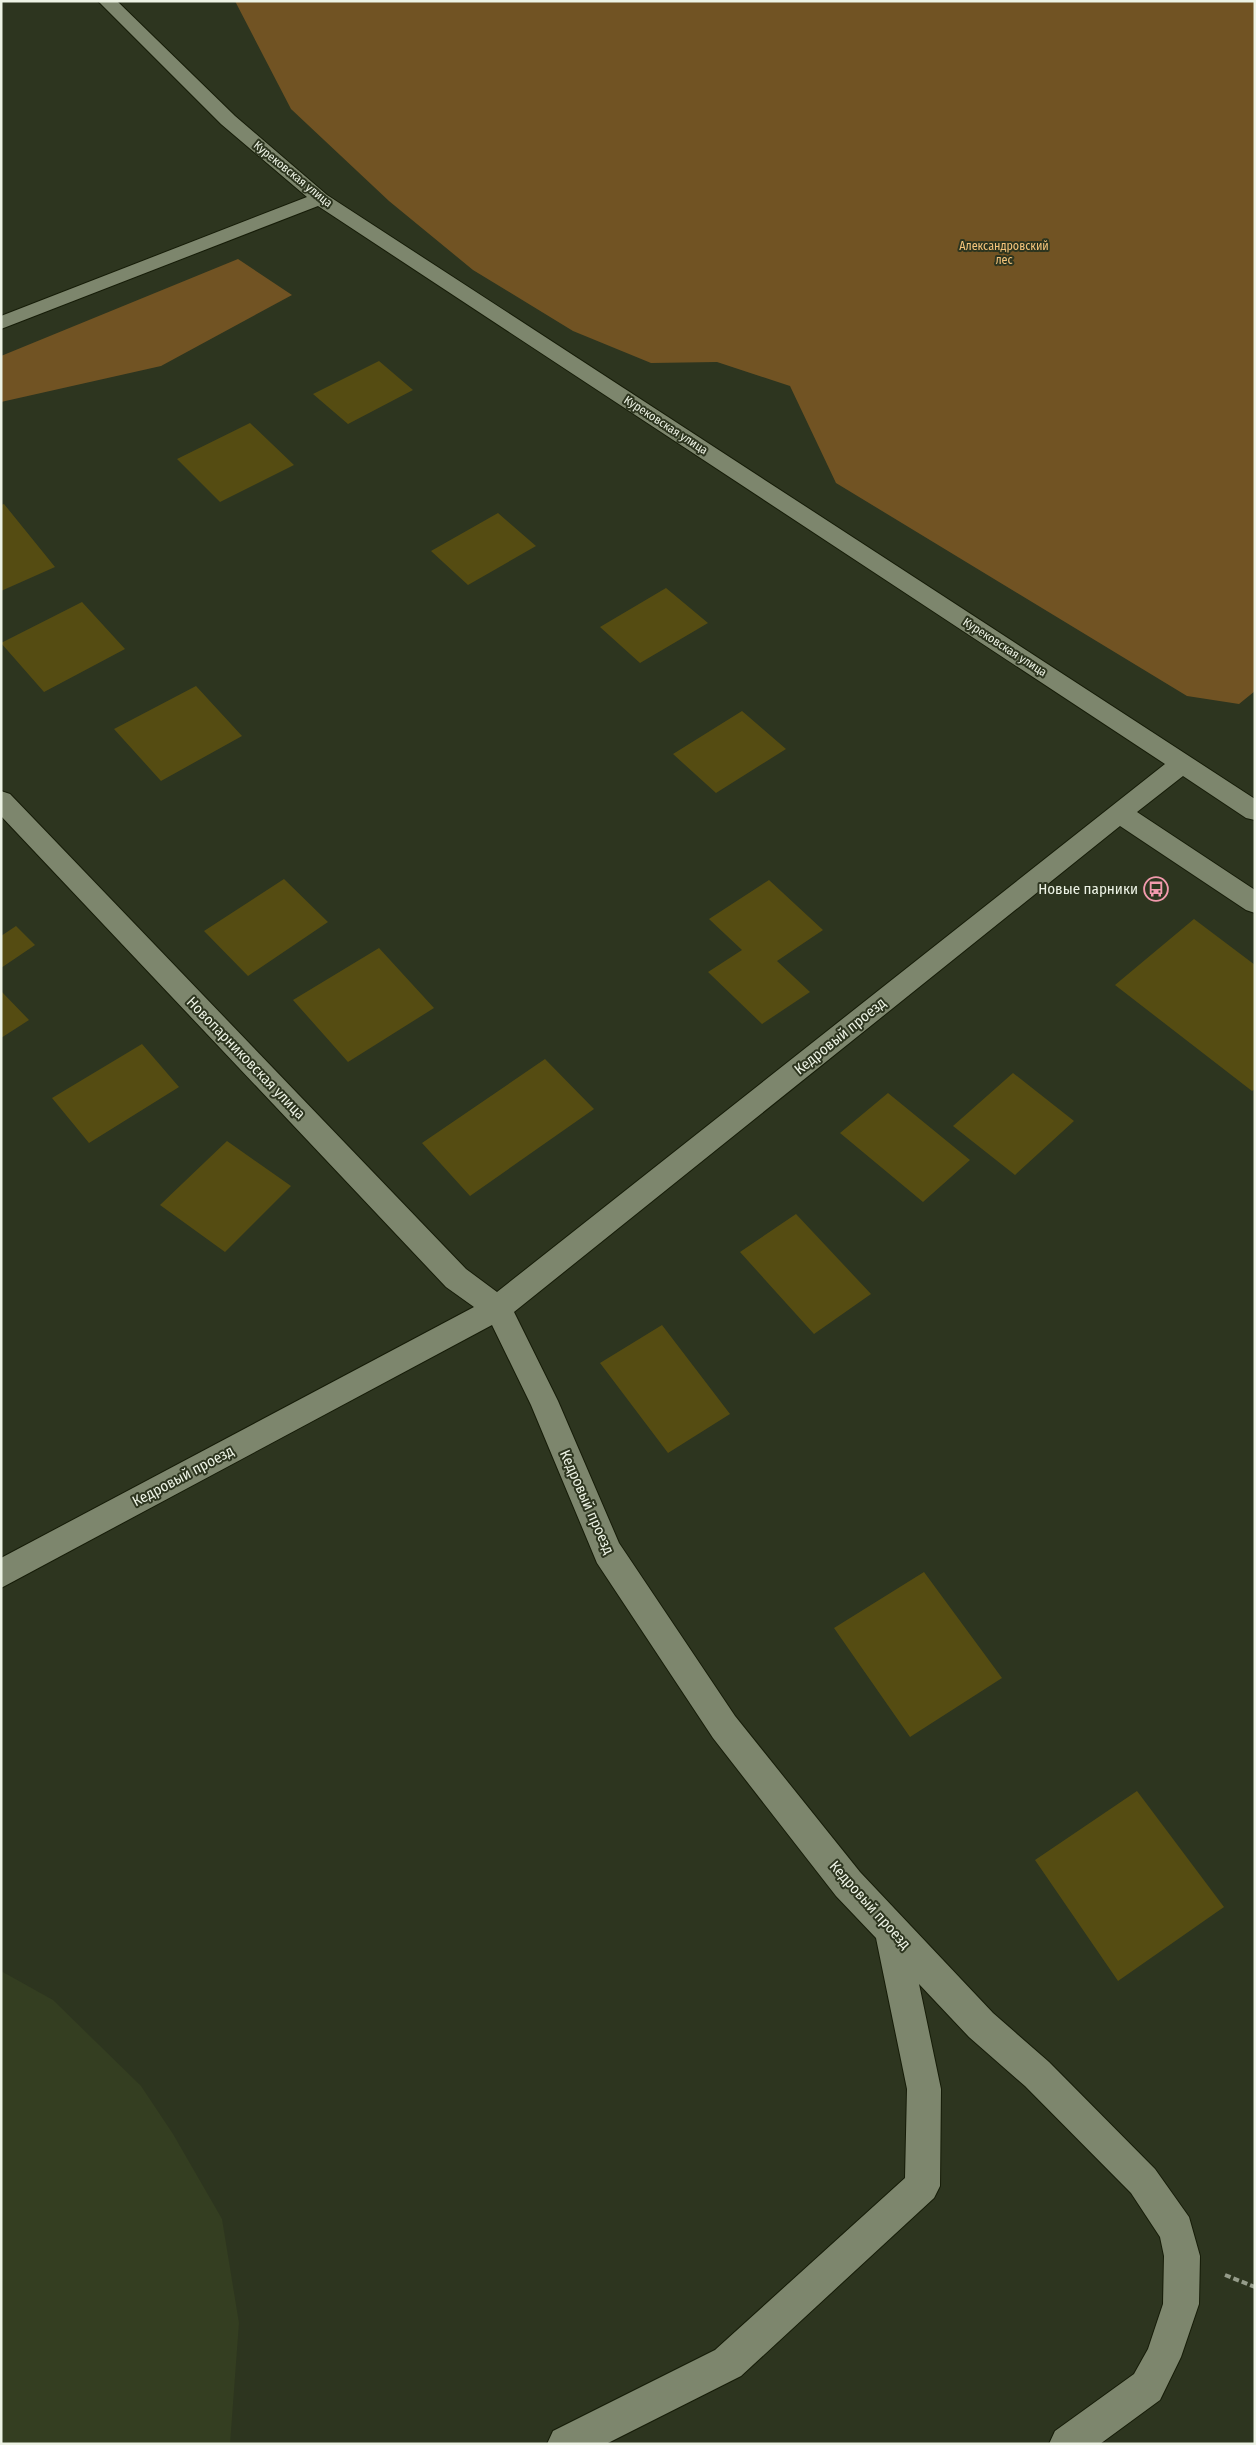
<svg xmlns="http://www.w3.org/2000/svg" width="1256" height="2445" font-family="'Fira Sans Condensed',sans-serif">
	<rect width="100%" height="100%" fill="#2d351f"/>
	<path fill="#343e21" d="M1 1971 53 2000 141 2086 173 2134 222 2219 239 2323 230 2444H1Z"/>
	<path fill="#715323" d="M235 1H1255V691L1239 704 1187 696 836 483 790 386 717 362 651 363 573 331 473 270 389 201 291 109Z
		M238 259 292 295 161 366 1 402V356Z"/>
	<path fill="#554c12" d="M379 361 413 390 348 424 313 394Z
		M250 423 294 465 220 502 177 459Z
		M4 504 55 567 1 591V505Z
		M498 513 536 546 468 585 431 551Z
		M666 588 708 623 640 663 600 627Z
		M82 602 125 649 44 692 1 643Z
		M196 686 242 736 161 781 114 729Z
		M742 711 786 749 716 793 673 754Z
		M284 879 328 922 248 976 204 931Z
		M769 880 823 930 777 961 810 992 762 1024 708 972 742 950 709 919Z
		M1194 919 1255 965V1089L1252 1091 1115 985Z
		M16 926 35 945 1 968V936Z
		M379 948 434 1008 348 1062 293 1000Z
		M1 991 29 1020 1 1038Z
		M142 1044 179 1087 89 1143 52 1098Z
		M545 1059 594 1109 470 1196 422 1143Z
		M1013 1073 1074 1121 1015 1175 953 1126Z
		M888 1093 970 1160 923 1202 840 1133Z
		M227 1141 291 1186 225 1252 160 1205Z
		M796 1214 871 1294 814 1334 740 1252Z
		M662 1325 730 1414 668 1453 600 1363Z
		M924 1572 1002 1678 910 1737 834 1628Z
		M1137 1791 1224 1907 1118 1981 1035 1860Z"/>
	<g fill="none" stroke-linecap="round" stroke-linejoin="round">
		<g stroke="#161c08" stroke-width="2">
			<path id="minor" d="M98 1H117L235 116 327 195 1255 799V820L1246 818 1183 776 1137 812 1255 890V913L1246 910 1120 826 514 1312 558 1401 619 1543 735 1716 860 1872 993 2013 1049 2062 1155 2169 1189 2217 1200 2256 1199 2304 1181 2357 1160 2400 1100 2444H1049L1055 2431 1134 2374 1148 2349 1163 2304 1164 2256 1160 2237 1131 2193 1025 2086 969 2037 919 1984 941 2089 940 2186 934 2198 741 2376 606 2444H547L553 2431 715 2350 905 2178 907 2089 876 1938 836 1896 713 1738 597 1563 531 1405 492 1325 1 1588V1558L474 1307 446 1287 1 816V791L10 794 466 1269 497 1292 1165 764 318 206 1 329V316L307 197 221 124Z"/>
		</g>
		<path stroke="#959c8a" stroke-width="4" stroke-dasharray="6 3" stroke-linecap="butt" d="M1225 2275 1255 2287"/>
		<use href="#minor" fill="#7d866d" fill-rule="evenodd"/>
	</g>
	<defs>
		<g id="bus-ring" transform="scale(1.25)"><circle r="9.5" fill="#2d351f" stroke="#f29aad" stroke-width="1.5"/><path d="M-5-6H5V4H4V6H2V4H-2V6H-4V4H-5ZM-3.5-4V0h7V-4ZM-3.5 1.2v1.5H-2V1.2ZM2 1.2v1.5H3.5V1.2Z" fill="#f29aad"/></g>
	</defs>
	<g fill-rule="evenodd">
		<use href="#bus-ring" x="1156" y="889"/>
	</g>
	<g text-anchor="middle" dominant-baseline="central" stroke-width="4" stroke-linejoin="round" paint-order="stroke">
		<g font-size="12" fill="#edf3e5" stroke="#2d351f">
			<text transform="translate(293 174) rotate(39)">Курековская улица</text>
			<text transform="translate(666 425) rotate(33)">Курековская улица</text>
			<text transform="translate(1005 647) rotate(33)">Курековская улица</text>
		</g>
		<g font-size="12" fill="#f4c47b" stroke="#2d351f">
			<text x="1004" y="246">Александровский<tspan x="1004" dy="14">лес</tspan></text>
		</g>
		<g font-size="15" fill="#edf3e5" stroke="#2d351f" text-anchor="end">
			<text x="1138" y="889">Новые парники</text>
		</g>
		<g font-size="15" fill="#edf3e5" stroke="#2d351f">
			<text transform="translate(840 1036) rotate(-39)">Кедровый проезд</text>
			<text transform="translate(246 1058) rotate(46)">Новопарниковская улица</text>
			<text transform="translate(183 1476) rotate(-28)">Кедровый проезд</text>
			<text transform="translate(587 1502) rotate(66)">Кедровый проезд</text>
			<text transform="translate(870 1905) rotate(48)">Кедровый проезд</text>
		</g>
	</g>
	<rect width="1256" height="2445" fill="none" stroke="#edf3e5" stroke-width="5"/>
</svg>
